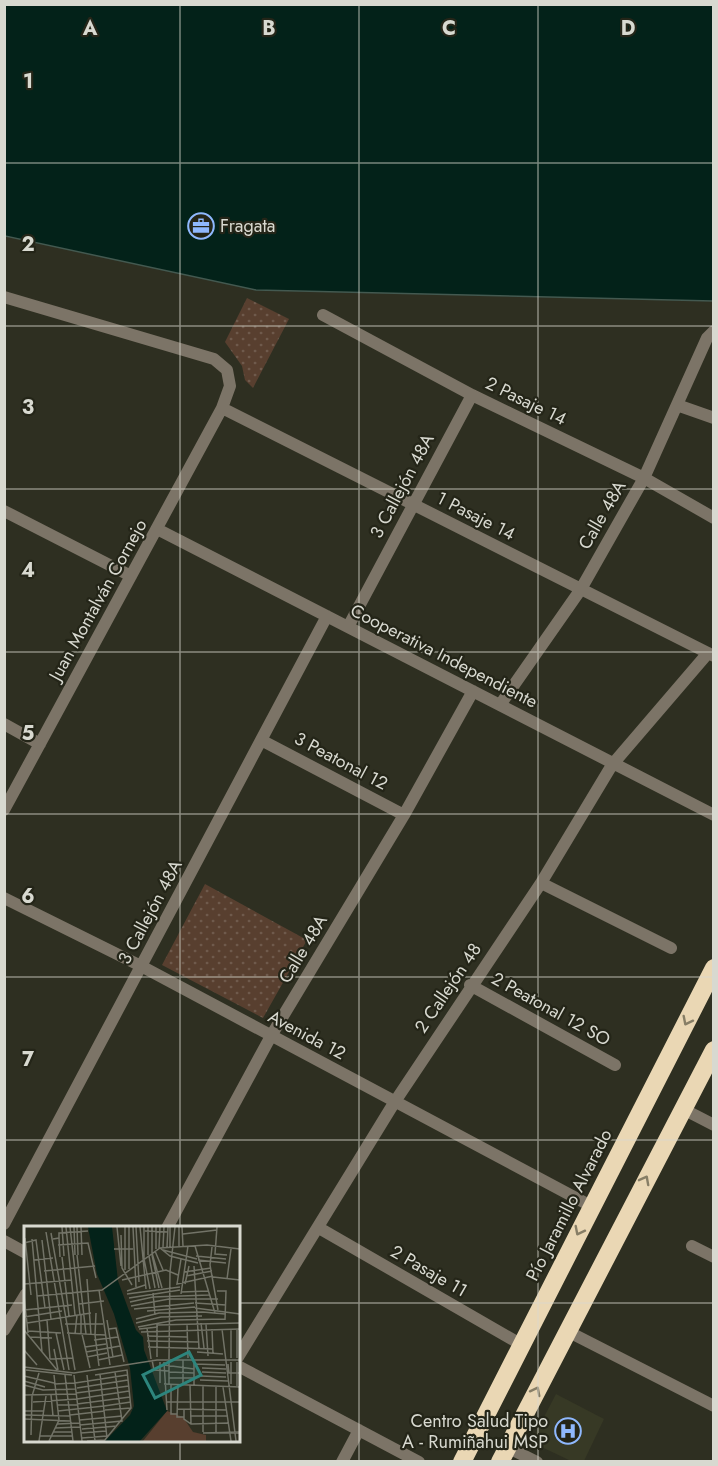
<svg xmlns="http://www.w3.org/2000/svg" width="718" height="1466" font-family="Jost,sans-serif">
	<defs>
		<pattern id="grass-dots" width="8" height="8" patternUnits="userSpaceOnUse" patternTransform="scale(1.5)"><rect width="8" height="8" fill="#583f2f"/><path d="M2 2h.1M6 6h.1" fill="none" stroke="#6f5a4c" stroke-width="1.8" stroke-linecap="round"/></pattern>
	</defs>
	<rect width="100%" height="100%" fill="#2e2f21"/>
	<path fill="#373925" d="M556 1394 604 1419 584 1461H571L531 1442Z"/>
	<path fill="url(#grass-dots)" d="M247 298 289 319 253 388 245 380 242 366 225 342Z
		M205 884 307 940 263 1018 162 965Z"/>
	<path fill="#032219" stroke="#435950" stroke-width="1.5" d="M5 4 713 5V301L256 290 5 236Z"/>
	<g fill="none" stroke-linecap="round" stroke-linejoin="round">
		<path stroke="#7c7467" stroke-width="12" d="M4 297 214 359 227 370 230 386 222 408 4 810
			M323 315 472 395 644 478 714 518
			M677 405 714 418
			M222 408 714 656
			M4 511 131 576
			M157 529 714 815
			M348 627 472 395
			M500 705 581 589 644 478 707 338 714 331
			M4 724 40 744
			M261 740 404 815
			M541 883 671 948
			M4 898 141 966 591 1206
			M470 985 615 1065
			M683 1109 714 1125
			M4 1224 327 616
			M167 1228 271 1036 404 815 473 691
			M319 1228 522 1345
			M4 1241 26 1253
			M692 1246 714 1257
			M4 1330 26 1294
			M567 1331 714 1406
			M238 1357 394 1103 541 883 612 765 708 653
			M238 1366 419 1462
			M507 1447 537 1462
			M342 1462 359 1430"/>
		<path stroke="#ead7b4" stroke-width="18" d="M462 1462 714 968
			M500 1462 714 1050"/>
	</g>
	<defs><path id="oneway-chevron" d="M-2-3.5L2.5 0L-2 3.5" fill="none" stroke-width="1.6" stroke-linecap="round" stroke-linejoin="round" transform="scale(1.5)"/></defs>
	<g stroke="#877e66">
		<use href="#oneway-chevron" transform="translate(687 1021) rotate(117)"/>
		<use href="#oneway-chevron" transform="translate(645 1180) rotate(-62)"/>
		<use href="#oneway-chevron" transform="translate(579 1231) rotate(117)"/>
		<use href="#oneway-chevron" transform="translate(536 1391) rotate(-63)"/>
	</g>
	<path fill="none" stroke="#d8d9d0" stroke-width="1.5" stroke-opacity="0.55" d="M180 4V1228M359 4V1462M538 4V1462M4 163H714M4 326H714M4 489H714M4 652H714M4 814H714M4 977H714M4 1140H714M4 1303H26M238 1303H714M180 1440V1462"/>
	<defs>
		<g id="office-ring" transform="scale(1.35)"><circle r="9.5" fill="#242518" stroke="#8fb8fd" stroke-width="1.5"/><path d="M-6-3h4V-5.5h4V-3h4V5H-6ZM-1-4.5V-3h2v-1.5ZM-6 0V1H6V0Z" fill="#8fb8fd"/></g>
		<g id="hospital-ring" transform="scale(1.35)"><circle r="9.5" fill="#242518" stroke="#8fb8fd" stroke-width="1.5"/><path d="M-5-5h3v3.5h4V-5h3V5h-3V1.5h-4V5h-3Z" fill="#8fb8fd"/></g>
	</defs>
	<g fill-rule="evenodd">
		<use href="#office-ring" x="201" y="226"/>
		<use href="#hospital-ring" x="568" y="1431"/>
	</g>
	<g text-anchor="middle" dominant-baseline="central" stroke-width="4.5" stroke-linejoin="round" paint-order="stroke">
		<g font-size="18" fill="#d8d9d0" stroke="#242518" text-anchor="start">
			<text x="220" y="226">Fragata</text>
			<text x="548" y="1421" text-anchor="end">Centro Salud Tipo<tspan x="548" dy="21">A - Rumiñahui MSP</tspan></text>
		</g>
		<g font-size="18" fill="#d8d9d0" stroke="#242518">
			<text transform="translate(526 401) rotate(26)">2 Pasaje 14</text>
			<text transform="translate(402 486) rotate(-62)">3 Callejón 48A</text>
			<text transform="translate(602 515) rotate(-60)">Calle 48A</text>
			<text transform="translate(476 516) rotate(27)">1 Pasaje 14</text>
			<text transform="translate(98 600) rotate(-61)">Juan Montalván Cornejo</text>
			<text transform="translate(444 656) rotate(27)">Cooperativa Independiente</text>
			<text transform="translate(341 761) rotate(28)">3 Peatonal 12</text>
			<text transform="translate(150 912) rotate(-62)">3 Callejón 48A</text>
			<text transform="translate(303 949) rotate(-59)">Calle 48A</text>
			<text transform="translate(448 988) rotate(-56)">2 Callejón 48</text>
			<text transform="translate(551 1009) rotate(29)">2 Peatonal 12 SO</text>
			<text transform="translate(307 1035) rotate(28)">Avenida 12</text>
			<text transform="translate(569 1205) rotate(-63)">Pío Jaramillo Alvarado</text>
			<text transform="translate(429 1271) rotate(30)">2 Pasaje 11</text>
		</g>
	</g>
	<g transform="translate(24 1226)">
		<rect width="216" height="216" fill="#2e2f21"/>
		<path d="M143 185 159 191 169 206 182 209V215H119Z" fill="#583f2f"/>
		<path d="M64 1H88L94 55 112 104 119 111 120 124 143 185 116 215H81L106 189 110 180 106 142 90 88 73 48Z" fill="#032219"/>
		<path fill="none" stroke="#727367" stroke-width="1.5" d="M38 1 40 30M42 1 51 89M46 1 56 89M50 1 51 29M53 1 54 29M57 1 58 29M93 1 97 40M101 1V44M109 1 112 61M112 1 115 56M116 1 122 63M120 1V33L126 63M155 1V20M158 1 159 20M193 1 191 28 203 29M121 5 144 6M22 6 45 144M27 7 51 144M159 8 193 4M97 9 98 42 108 59M1 12 7 69M35 12 36 31M8 13 18 126M29 13 35 12V7L64 5M18 14 27 93M0 17 12 14 21 82M34 19 64 17 72 52M171 20 191 87M139 21 140 1M143 21 144 1M146 21V1M188 21 186 39 194 84M135 22 136 1M136 22 146 30 174 37M90 23H109M132 23V1M139 24 173 33M131 25 139 44M128 27 138 62M128 27V1M53 29 62 108M124 29V1M128 29 135 62M125 30 131 62M172 30 202 33M38 31 45 90M157 33 153 58 189 50M10 34 29 32M174 34 202 37M170 40 175 122M105 43V1M20 45 71 40M146 46 151 1M160 46 187 42M162 50 188 45M189 51 216 54M63 53 67 109M203 53 207 23M98 54 142 44 154 49M0 58 48 54M161 58 165 40M75 64 86 139M103 65 121 59M193 65H202L201 94M157 66 184 65M129 67 131 89M103 68 156 61M157 68 164 20M0 69 4 107M13 70 78 64 136 22 183 19 216 23M105 72 156 64M106 76 129 71 185 69M171 77 202 79M55 78 80 75M107 80 145 73H194M171 82 216 88M110 83 170 77M0 84 48 79M123 85 171 81M179 86 201 88M0 91 38 85M112 93 135 87 179 86M23 94 26 133M83 94 89 131M3 97 67 87M112 97 137 91 178 90M177 97 180 122M41 98H79M163 98 164 132M182 98 184 130M133 99 216 97M114 101 152 94 201 93M123 102 127 133M85 103 92 102 100 136M115 103 134 101M188 103 189 128M198 103 212 215M0 104 33 144M4 105 37 107M117 106 216 103M32 107 40 144M43 107 81 109M51 108 53 89M57 108V89M58 108 66 142M71 109 75 140M71 109 72 87M123 110 163 111M6 111 28 112M70 114 94 111M123 115 174 116M61 121 82 118M124 121 189 123M30 123 34 144M0 124 13 139M62 126 96 120M173 126 199 128M63 131 83 127M133 131V98M207 132V103M213 132V103M26 133 49 132M145 133 146 46M74 134 98 129M128 134 130 144 145 145M140 136 143 184M170 138 201 139M204 138 205 147H216M140 139 170 143M0 141 50 147 133 134H216M178 142 202 143M2 144 48 149M145 146 170 147M178 146 202 147M76 148 83 212M41 149 49 215M50 149 58 215M63 149 71 215M71 149 103 144 107 182 80 215M0 150 30 157M177 150 202 151M145 152H170M176 154 204 155M0 155 21 161M51 157 103 149M136 157V136M30 158 51 157M140 158 216 161M207 158V136M0 159 19 164 51 163M145 159V134M147 159V188H153M154 159 153 191H160M159 159V134M166 159 167 198M170 159V136M192 160V206M213 160V136M199 161 207 215M53 162 104 154M52 167 105 160M0 169 52 168M27 169 29 190M53 173 105 165M9 176 53 173M142 176H215M53 178 106 171M33 179H54M80 180 107 176M153 183 203 184M160 183V193L167 198 205 197M81 184 107 182M0 185H19M34 185 80 180M0 189 46 190M46 189 81 185M166 190H204M0 193 46 195M56 194 98 190M33 198 56 197M56 199 98 195 91 146M31 202 56 201M58 203 93 200M29 206H48M179 206V159M216 206 179 207H216M57 207 82 205M7 209 8 170 15 147M16 210H48M58 212 83 210M15 215 22 170M25 215 35 194 30 149M25 215H49M63 215 81 214"/>
		<path fill="#2d857d" fill-opacity="0.15" stroke="#2d857d" stroke-width="3" d="M165 126 177 149 131 172 119 149Z"/>
		<rect width="216" height="216" fill="none" stroke="#d8d9d0" stroke-width="3"/>
	</g>
	<g font-size="20" text-anchor="middle" font-weight="bold" fill="#d8d9d0" stroke="#242518" stroke-width="4.5" stroke-linejoin="round" paint-order="stroke">
		<text x="90" y="35">A</text>
		<text x="269" y="35">B</text>
		<text x="449" y="35">C</text>
		<text x="628" y="35">D</text>
		<text x="28" y="88">1</text>
		<text x="28" y="251">2</text>
		<text x="28" y="414">3</text>
		<text x="28" y="577">4</text>
		<text x="28" y="740">5</text>
		<text x="28" y="903">6</text>
		<text x="28" y="1066">7</text>
	</g>
	<rect width="718" height="1466" fill="none" stroke="#d8d9d0" stroke-width="12"/>
</svg>
